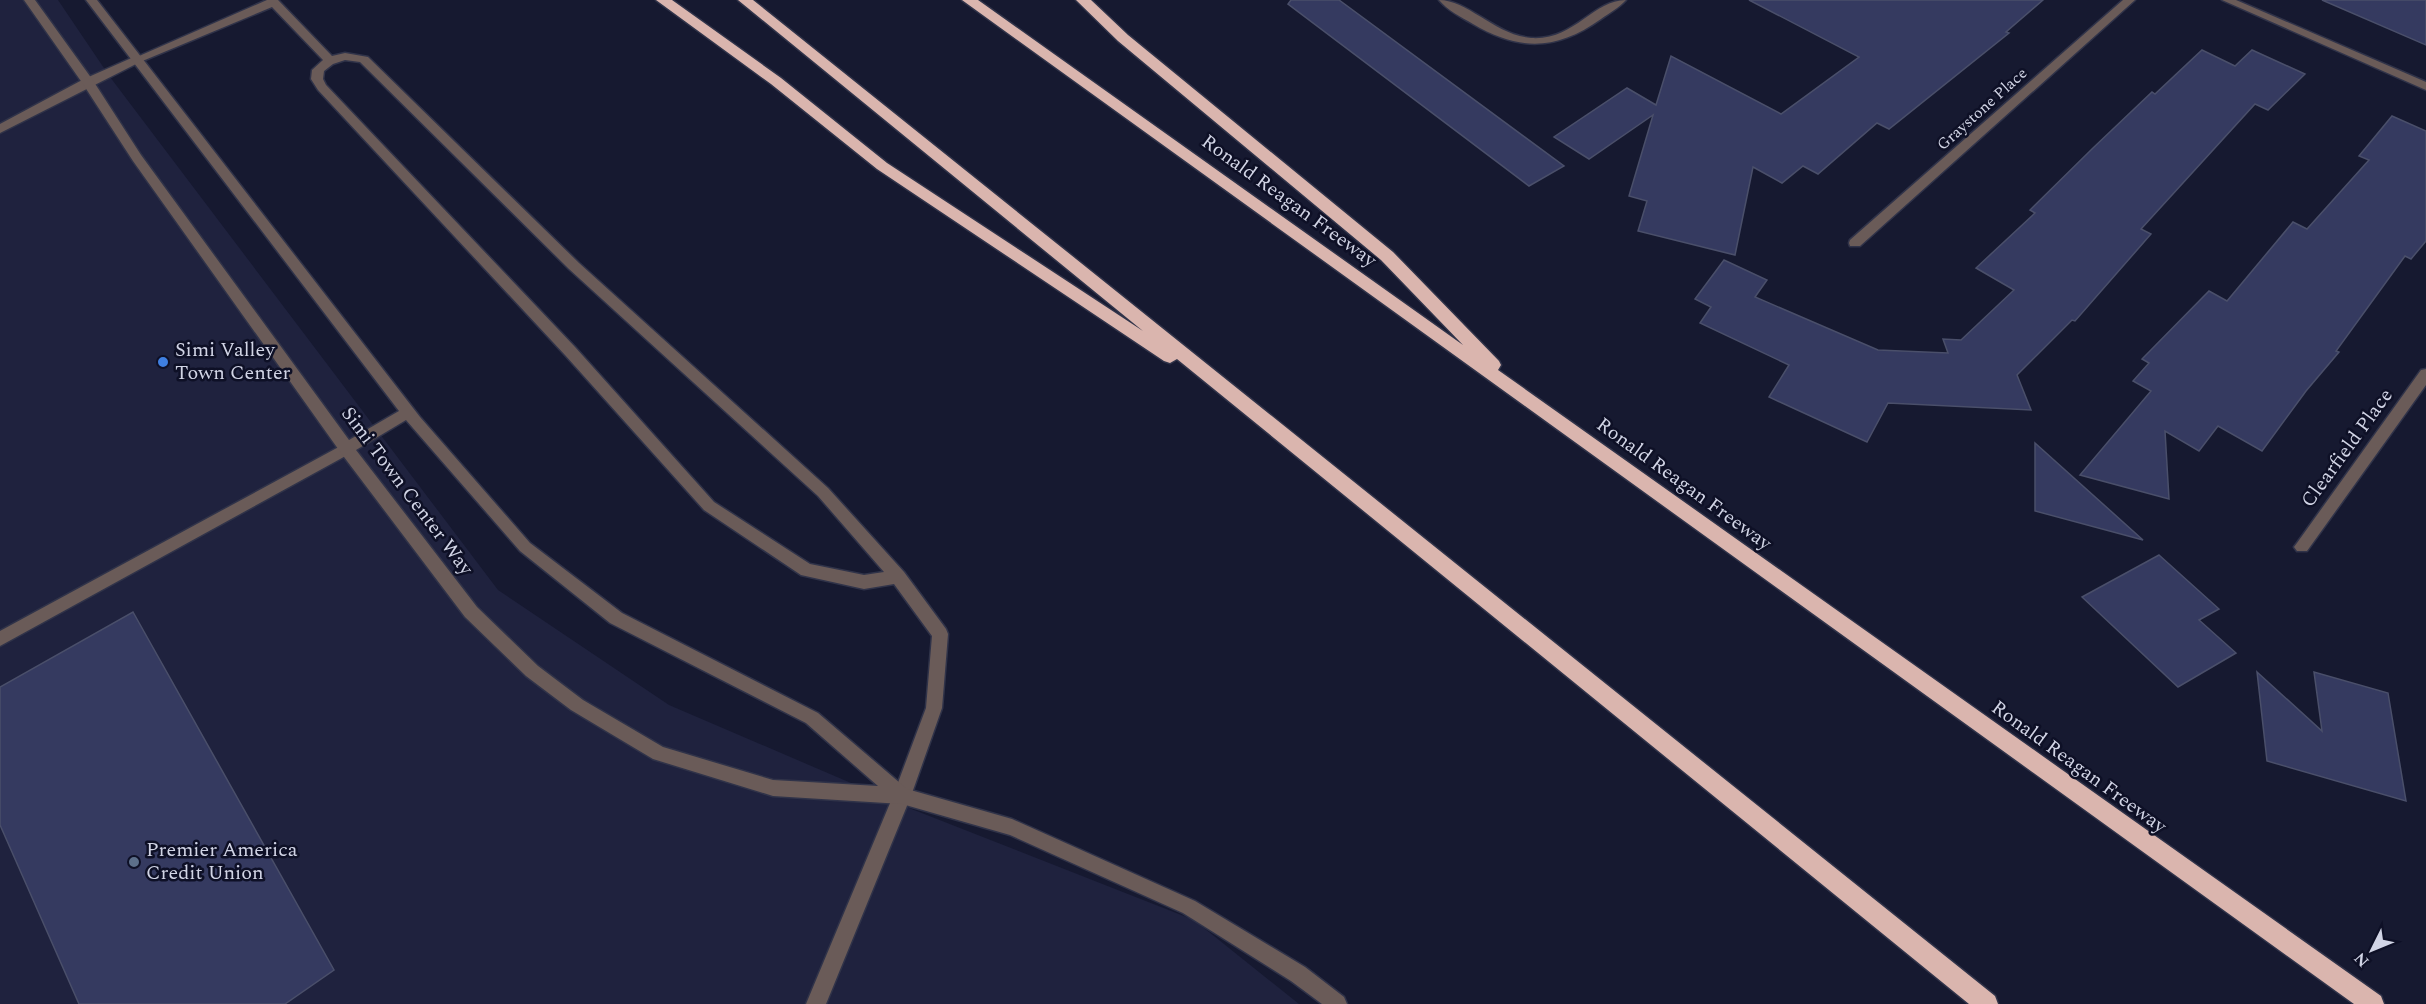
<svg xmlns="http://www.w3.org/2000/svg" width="2426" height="1004" font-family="Spectral,serif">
	<rect width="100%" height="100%" fill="#161930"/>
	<path fill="#1f223e" d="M0 0H58L110 77 498 590 669 705 914 810 1194 920 1299 1004H0Z"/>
	<path fill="#353a60" stroke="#4a4f6a" stroke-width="1.5" d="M1291 0H1339L1564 166 1529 186 1288 4Z
		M1749 0H2043L2006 32 2009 33 1889 129 1877 123 1818 174 1803 166 1782 183 1753 167 1735 255 1638 231 1647 201 1629 196 1653 115 1589 159 1554 137 1627 88 1656 105 1671 56 1781 114 1859 57Z
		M2322 0H2426V45Z
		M2202 50 2235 66 2252 50 2305 74 2268 110 2255 104 2141 229 2151 234 2075 321 2072 320 2017 375 2031 410 1888 403 1867 442 1769 397 1789 365 1700 323 1711 307 1695 299 1724 260 1767 280 1755 297 1878 350 1948 353 1943 339 1961 340 2014 290 1976 268 2035 213 2030 210 2093 148 2152 92 2155 94Z
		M2392 116 2426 131V241L2411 259 2405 256 2336 351 2339 352 2306 391 2262 451 2218 426 2199 451 2165 431 2169 499 2080 475 2151 391 2133 381 2149 363 2142 359 2209 291 2227 301 2293 222 2307 229 2369 160 2359 156Z
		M2035 443 2143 540 2035 511Z
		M2159 555 2219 609 2199 620 2236 653 2178 687 2082 597Z
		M133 612 334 970 285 1004H79L0 825V687Z
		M2257 672 2322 731 2314 672 2388 693 2406 801 2267 761Z"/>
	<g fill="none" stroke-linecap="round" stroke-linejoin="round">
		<g stroke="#303349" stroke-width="3">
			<path id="service" d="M267 0H278L332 56 345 53 368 57 579 263 828 488 904 572 946 629 948 634 942 708 911 796 826 1004H806L893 796 926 708 932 636 894 584 864 589 801 575 704 510 565 355 318 90 311 79 312 70 323 60 272 7 140 62 136 64 130 60ZM345 60 360 62 569 269 818 496 884 572 864 575 810 564 714 502 575 347 326 85 323 79 324 71 333 64Z
				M1439 0C1468 0 1495 35 1531 38 1574 41 1593 0 1626 0 1619 8 1609 13 1601 19 1556 51 1519 51 1473 24 1461 17 1447 10 1439 0Z
				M346 443 353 449 351 453 0 646V631Z"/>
		</g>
		<g stroke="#303349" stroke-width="3">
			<path id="minor" d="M2123 0H2135L1860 246H1850L1849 243 1850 240Z
				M2222 0H2236L2426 82V90Z
				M136 56 142 60 140 62 0 133V124L84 79Z
				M2426 369V385L2307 551H2297L2294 547 2297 543 2421 370Z"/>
		</g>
		<g stroke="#303349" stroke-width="3">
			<path id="tertiary" d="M24 0H35L92 79 141 155 349 440 399 411 86 0H97L420 417 530 543 622 613 818 713 907 789 1012 819 1195 901 1305 967 1344 997 1347 1004H1322L1291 981 1183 913 1010 835 902 804 773 796 653 759 571 710 526 676 465 617 341 453 133 161 83 84ZM406 420 520 551 610 623 806 723 878 786 773 780 663 747 583 700 538 666 477 607 356 450Z"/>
		</g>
		<g stroke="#303349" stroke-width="3">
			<path id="motorway" d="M656 0H672L781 78 887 163 1143 331 738 0H753L1995 996 1998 1004H1969L1177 359 1170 363 1164 361 877 169 771 84Z
				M962 0H978L1463 345 1381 260 1118 41 1076 0H1091L1128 35 1393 252 1499 361 1501 365 1498 370 2381 996 2384 1004H2354Z"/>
		</g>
		<use href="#service" fill="#6a5b58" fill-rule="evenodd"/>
		<use href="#minor" fill="#6a5b58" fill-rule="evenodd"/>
		<use href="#tertiary" fill="#6a5b58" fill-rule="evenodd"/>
		<use href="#motorway" fill="#dab5ae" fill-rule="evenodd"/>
	</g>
	<circle fill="#3f7fe0" stroke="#0e1026" stroke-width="2" cx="163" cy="362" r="6"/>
	<circle fill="#5c6f8a" stroke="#0e1026" stroke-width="2" cx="134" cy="862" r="6"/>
	<g text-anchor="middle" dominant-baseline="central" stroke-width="5" stroke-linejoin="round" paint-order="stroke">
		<g font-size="16" fill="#d1d4e5" stroke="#0e1026">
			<text transform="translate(1982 109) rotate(-42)">Graystone Place</text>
		</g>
		<g font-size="20" fill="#d1d4e5" stroke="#0e1026">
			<text transform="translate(1289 201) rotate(36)">Ronald Reagan Freeway</text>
			<text transform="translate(2347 448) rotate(-54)">Clearfield Place</text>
			<text transform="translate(1684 484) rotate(36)">Ronald Reagan Freeway</text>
			<text transform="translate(407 491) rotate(53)">Simi Town Center Way</text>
			<text transform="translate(2079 767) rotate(36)">Ronald Reagan Freeway</text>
		</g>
		<g font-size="20" fill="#d1d4e5" stroke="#0e1026" text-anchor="start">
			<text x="175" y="350">Simi Valley<tspan x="175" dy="23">Town Center</tspan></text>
			<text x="146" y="850">Premier America<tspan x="146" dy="23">Credit Union</tspan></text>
		</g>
	</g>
	<g transform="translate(2372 950) rotate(227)" stroke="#0e1026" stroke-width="4.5" paint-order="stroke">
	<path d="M0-4.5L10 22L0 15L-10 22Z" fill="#d1d4e5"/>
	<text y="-9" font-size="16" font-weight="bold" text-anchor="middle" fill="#d1d4e5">N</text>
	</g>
</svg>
